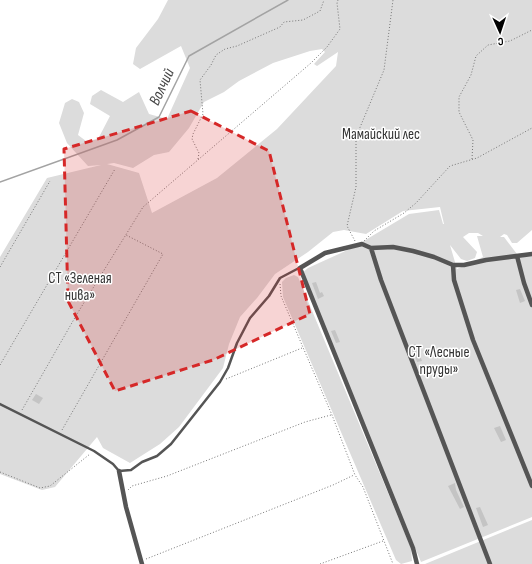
<svg xmlns="http://www.w3.org/2000/svg" width="532" height="564" font-family="'Sofia Sans Condensed',sans-serif">
	<rect width="100%" height="100%" fill="#fff"/>
	<path fill="#dcdcdc" fill-rule="evenodd" d="M168 0H532V230L517 243H512L507 235 504 234 500 237H504L520 258 532 255V517L421 562 301 274 308 268 352 248 409 214 439 210 443 224H444L440 207 403 211 366 234 344 230 333 232 308 252 275 274 257 298 240 317 229 344 223 368 179 427 160 444 130 463 103 448 97 437 55 487 42 490 0 474V257L47 178 101 165 88 166 67 143 59 123 65 103 72 99 79 102 84 113 78 135 86 141 98 139 110 116 90 104 92 96 101 90 123 102 139 92 149 114 167 119 190 68 181 46 140 69 133 64 136 48 158 19ZM322 49 325 52 314 64 317 66 338 52 336 66 277 129 217 178 152 213 139 173 107 164 114 163 133 168 154 155 169 152 189 128 204 102 224 92 239 81 273 63 310 51ZM469 233H478L483 236H477L483 257 457 269 450 245 461 259 467 261 475 258 477 252 463 237Z
		M294 275 298 277 411 548 412 561 401 564 396 560 283 297 282 282 286 278Z
		M532 520V564H425Z"/>
	<g fill="none" stroke-linecap="round" stroke-linejoin="round">
		<path stroke="#a3a3a3" stroke-width="1.5" d="M0 182 117 140 159 117 189 56 288 0"/>
	</g>
	<path fill="#c4c4c4" d="M316 282 320 293 322 292 324 296 318 299 312 283Z
		M520 289 525 301 520 303 516 290Z
		M335 330 340 342 336 343 331 331Z
		M416 344 422 361 417 362 411 346Z
		M36 394 43 398 39 404 32 400Z
		M500 426 506 440 501 442 494 428Z
		M455 483 456 490 464 507 460 509 448 486Z
		M480 507 488 525 483 527 476 508Z"/>
	<g fill="none" stroke-linecap="round" stroke-linejoin="round">
		<path stroke="#777" stroke-width="1" stroke-dasharray="1 2" stroke-linecap="butt" d="M198 159 199 153 192 139 193 134 203 114 200 80 211 65 216 55 225 49 237 46 280 27 284 22 303 20 320 11 324 0
			M472 159 473 140 459 112V97L471 75 476 56 488 45 510 41 532 30
			M355 241 347 226 356 187V137L384 70 393 0
			M364 241 374 231 404 213 416 203 450 166 477 158 532 128
			M0 267 50 181
			M280 284 281 296 332 415 355 475 363 487 393 564
			M0 365 115 169
			M226 379 302 348
			M22 410 77 314 143 207 311 63 327 47 340 29 337 3 338 0
			M62 430 163 254 126 235
			M0 472 40 488 50 486 90 454
			M128 490 132 486 167 476 305 422 331 415
			M146 559 333 485 354 475
			M320 564 383 541"/>
		<path stroke="#555" stroke-width="2.5" d="M0 404 94 451 113 464 119 471 131 470 142 462 157 456 171 444 220 382 228 368 237 343 250 318 269 296 280 278 299 268"/>
		<path stroke="#555" stroke-width="4.5" d="M371 248 381 280 490 564
			M517 256 524 283 532 305
			M453 265 454 280 473 340 532 486
			M119 471 126 507 142 564
			M417 564 413 548 300 268 325 253 362 244 371 248 393 247 413 251 434 257 453 265H464L486 260 532 254"/>
	</g>
	<path fill="#d62828" fill-opacity="0.2" stroke="#d62828" stroke-width="3" stroke-dasharray="8 5" stroke-linejoin="round" d="M191 111 269 151 310 314 213 360 115 391 68 301 64 149Z"/>
	<g text-anchor="middle" dominant-baseline="central" stroke-width="3" stroke-linejoin="round" paint-order="stroke">
		<g font-size="15" fill="#333" stroke="#fff">
			<text x="381" y="134">Мамайский лес</text>
			<text x="80" y="278">СТ «Зеленая<tspan x="80" dy="17">нива»</tspan></text>
			<text x="439" y="352">СТ «Лесные<tspan x="439" dy="17">пруды»</tspan></text>
		</g>
		<g font-size="16" font-style="italic" fill="#444" stroke="#fff">
			<text transform="translate(162 87) rotate(-65)">Волчий</text>
		</g>
	</g>
	<g transform="translate(500 32) rotate(177)" stroke="#ffffff" stroke-width="3" paint-order="stroke">
	<path d="M0-3L7 15L0 10L-7 15Z" fill="#000000"/>
	<text y="-6" font-size="11" font-weight="bold" text-anchor="middle" fill="#000000">С</text>
	</g>
</svg>
